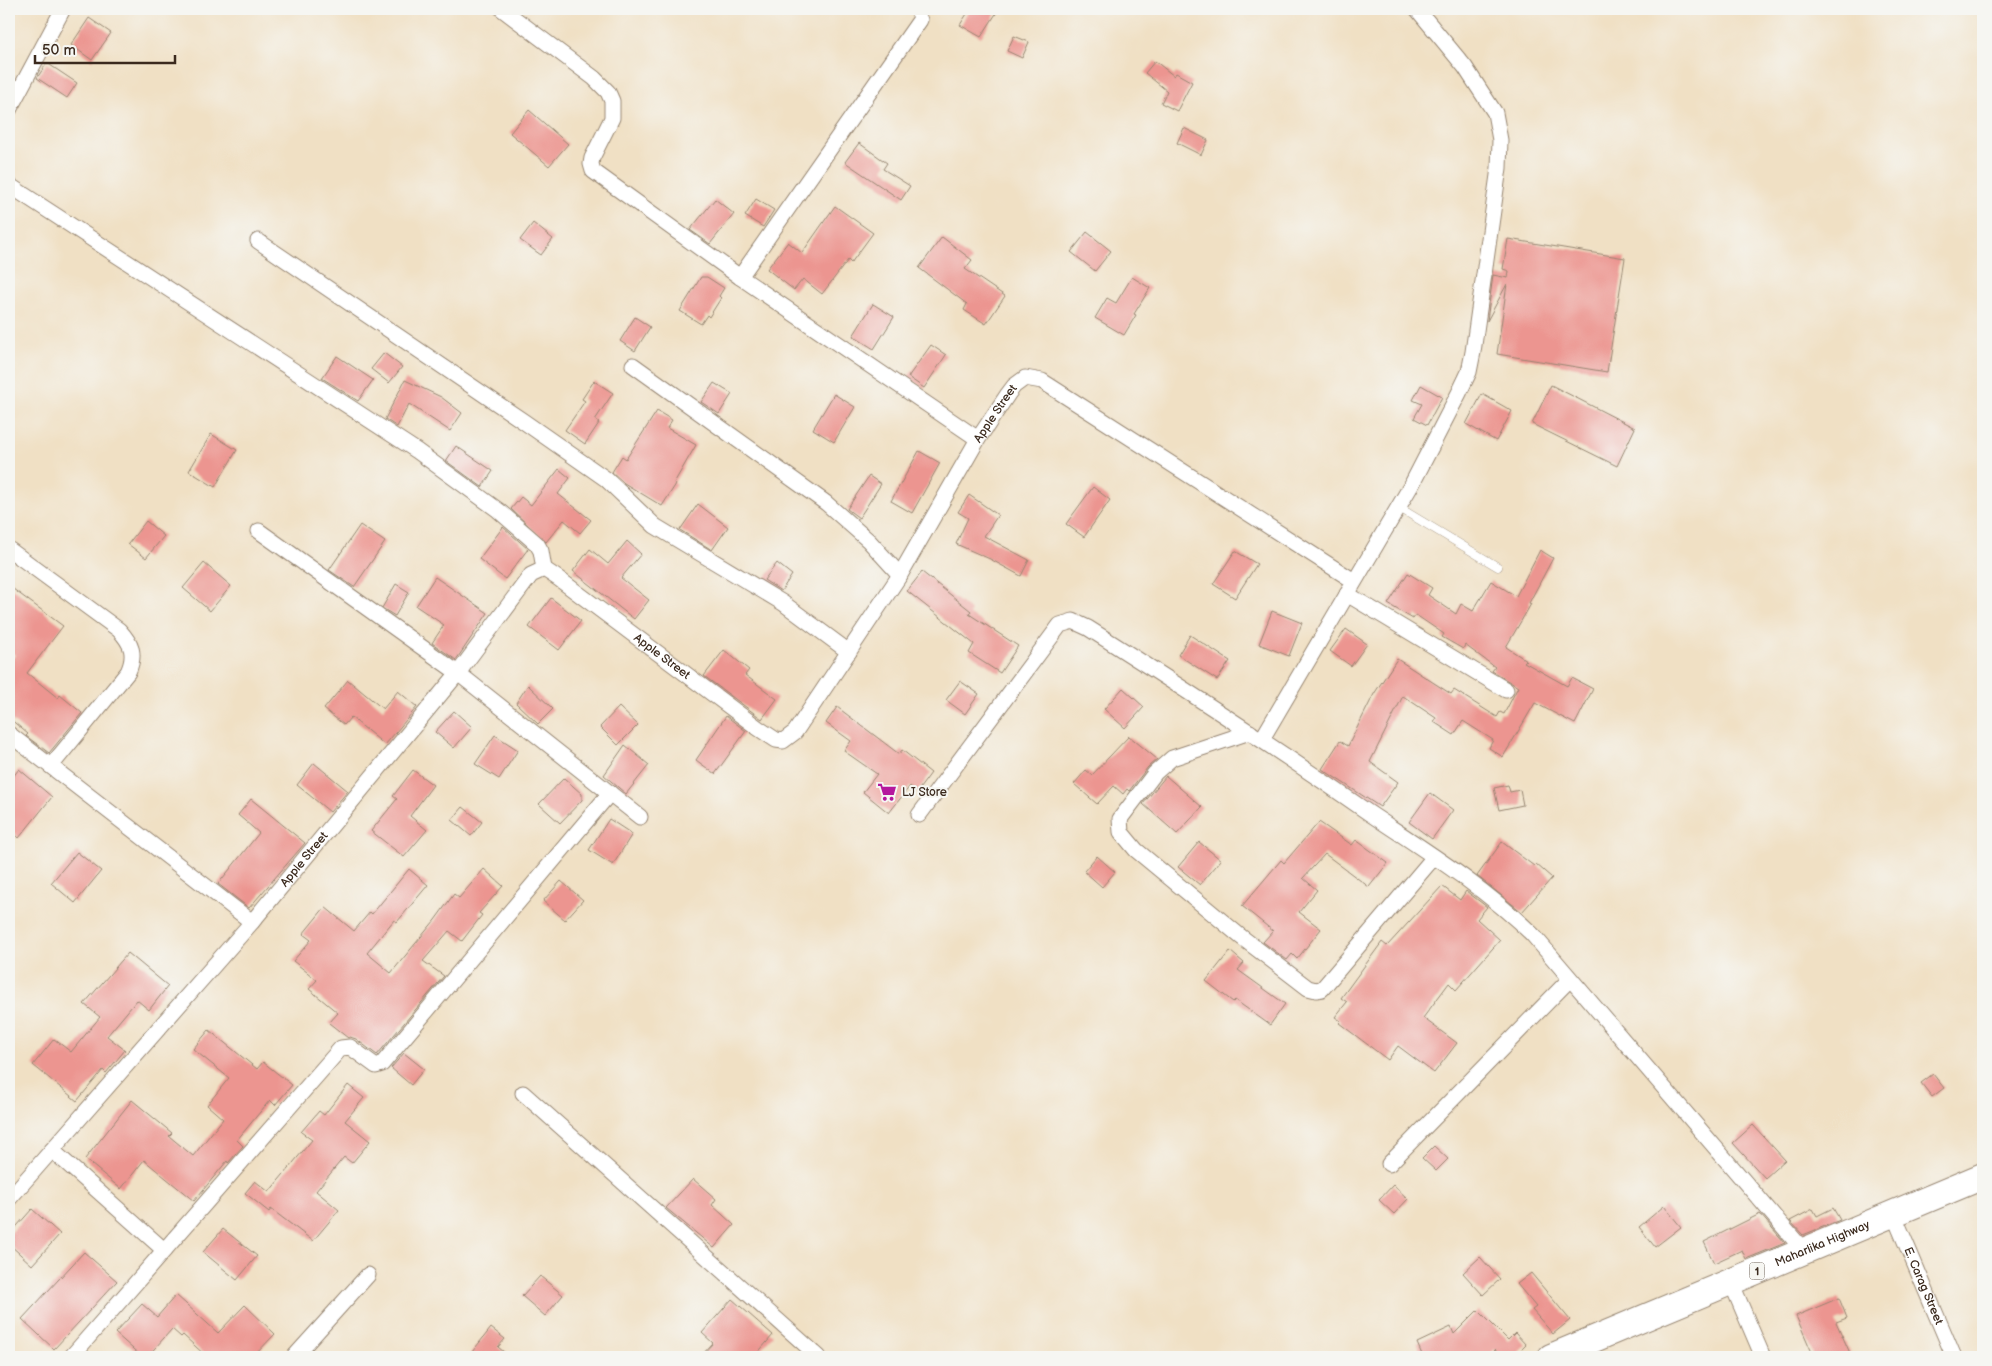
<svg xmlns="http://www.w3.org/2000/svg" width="1992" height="1366" font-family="'Balsamiq Sans',sans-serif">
	<rect width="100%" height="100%" fill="#f6f6f2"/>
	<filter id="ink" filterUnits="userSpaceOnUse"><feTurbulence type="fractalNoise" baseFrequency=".02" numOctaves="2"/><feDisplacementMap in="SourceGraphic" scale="10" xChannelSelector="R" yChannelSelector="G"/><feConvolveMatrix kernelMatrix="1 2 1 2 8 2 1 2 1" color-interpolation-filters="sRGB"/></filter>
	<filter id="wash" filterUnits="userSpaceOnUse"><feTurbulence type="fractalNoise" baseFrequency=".0096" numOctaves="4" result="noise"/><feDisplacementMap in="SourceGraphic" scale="20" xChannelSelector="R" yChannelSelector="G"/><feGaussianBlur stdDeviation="1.12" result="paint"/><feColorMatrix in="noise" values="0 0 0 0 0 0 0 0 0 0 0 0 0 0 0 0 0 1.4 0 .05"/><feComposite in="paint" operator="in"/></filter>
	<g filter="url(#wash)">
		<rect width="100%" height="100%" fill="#f0e0c4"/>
		<g id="blocks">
			<path fill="#ec9590" d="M970 9H999L981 37 960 25Z
				M89 18 111 33 92 60 71 45Z
				M1014 36 1029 42 1022 58 1007 51Z
				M1155 61 1174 76 1176 73 1192 82 1177 111 1161 103 1167 91 1145 73Z
				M47 63 77 83 67 98 37 78Z
				M529 110 568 144 549 166 510 133Z
				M1184 128 1208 140 1201 155 1177 143Z
				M859 143 887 163 883 169 910 186 901 200 845 162Z
				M715 199 734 214 710 244 690 230Z
				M756 199 774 210 763 227 745 216Z
				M835 206 873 233 851 263 848 260 822 294 803 279 794 290 767 269 788 242 802 253Z
				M533 223 553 239 541 255 520 240Z
				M1087 232 1111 251 1095 271 1071 252Z
				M942 237 972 260 965 269 1005 296 986 324 964 310 967 304 919 268Z
				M1508 239 1625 258 1607 372 1497 354 1507 284 1487 321 1493 275 1508 278 1509 271 1503 269Z
				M701 277H707L724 288 719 296 721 298 709 317 707 315 701 324 680 311Z
				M1132 277 1150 288 1134 314 1136 315 1124 335 1095 318 1107 298 1116 303Z
				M873 304 894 317 874 349 853 336Z
				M635 317 650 327 635 351 620 341Z
				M931 345 946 355 924 388 908 377Z
				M384 353 402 367 389 383 371 369Z
				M337 356 373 380 358 401 322 378Z
				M405 380 441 397 462 413 450 431 409 404 397 427 385 419Z
				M594 381 613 393 595 420 599 423 585 444 565 430 585 401 582 399Z
				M714 383 732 394 719 414 701 402Z
				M1421 385 1442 397 1427 425 1414 418 1422 404 1413 400Z
				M1551 385 1635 428 1617 466 1532 424Z
				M834 394 855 407 834 442 813 429Z
				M1482 394 1512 411 1496 441 1466 424Z
				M657 411 672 420 667 428 696 445 674 483 676 484 662 506 624 483 612 472 622 456 626 459Z
				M211 434 237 450 215 487 189 471Z
				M456 446 493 471 482 487 446 461Z
				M919 451 940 463 912 513 891 501Z
				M559 469 570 478 558 494 591 520 580 533 564 520 546 542 511 509 521 497 531 505Z
				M869 476 881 484 859 518 847 509Z
				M1093 487 1110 500 1084 537 1066 524Z
				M969 495 998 515 984 536 1029 560 1021 576 990 559 956 544 968 518 958 512Z
				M698 504 728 527 712 550 680 530Z
				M146 521 164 536 146 558 128 544Z
				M360 525 385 542 354 587 329 570Z
				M503 527 528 549 505 579 479 559Z
				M627 541 641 554 621 578 649 600 634 619 573 571 590 549 608 564Z
				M1540 550 1553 558 1529 603 1531 604 1506 647 1526 660 1524 662 1567 686 1572 678 1593 689 1575 724 1535 703 1503 757 1489 748 1493 740 1463 721 1454 735 1434 722 1436 718 1403 696 1370 762 1398 782 1380 807 1322 769 1340 741 1348 746 1374 694 1397 659 1451 694 1454 690 1497 717 1500 712 1504 714 1518 687 1492 671 1495 667 1465 645 1463 649 1442 637 1444 634 1416 615 1413 619 1388 604 1408 573 1432 588 1428 595 1456 614 1461 604 1473 611 1491 581 1516 596Z
				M1235 551 1257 564 1235 598 1213 584Z
				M204 563 231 586 210 611 183 588Z
				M777 563 792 575 781 591 764 580Z
				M922 572 971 611 969 614 1018 646 1000 673 969 653 974 644 907 591Z
				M435 577 488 613 456 660 432 643 444 625 416 606Z
				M396 584 409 592 395 616 382 608Z
				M9 586 63 626 27 673 58 698 60 695 82 713 49 753 26 736 28 734 9 718V663L15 655 9 650Z
				M551 598 581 621 559 650 529 627Z
				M1272 611 1302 623 1289 656 1259 644Z
				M1346 629 1367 644 1351 666 1330 651Z
				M1190 635 1230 661 1217 680 1178 655Z
				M724 650 749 670 745 675 777 699 762 719 704 676Z
				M348 680 383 709 398 691 417 707 385 745 351 717 344 725 324 709Z
				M960 681 979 694 965 714 946 700Z
				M528 685 553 709 538 724 516 703Z
				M1123 688 1144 707 1125 728 1104 709Z
				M619 707 638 725 618 745 600 727Z
				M837 707 899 754 902 750 931 773 917 792 910 786 889 813 863 792 877 774 844 751 851 741 826 723Z
				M454 711 472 727 454 748 435 732Z
				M726 716 746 731 715 774 696 760Z
				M495 735 518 750 499 779 475 764Z
				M1129 736 1157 759 1148 767 1129 791 1127 789 1123 794 1114 786 1097 804 1074 784 1086 770 1092 775Z
				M625 745 649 765 626 794 604 775Z
				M314 763 348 791 330 812 297 785Z
				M19 769 52 797 19 838 9 829V782Z
				M413 770 433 785 410 816 427 830 404 857 371 831 397 799 393 796Z
				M1166 776 1202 807 1177 834 1143 804Z
				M564 778 582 794V800L560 823 539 804Z
				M1508 785 1510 792 1520 790 1523 805 1499 810 1494 788Z
				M1430 793 1453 810 1432 839 1409 822Z
				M251 799 305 843 249 908 218 884 259 833 238 815Z
				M463 807 482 822 471 836 452 820Z
				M609 819 632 834 613 865 589 850Z
				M1319 822 1352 845 1356 840 1388 863 1369 887 1325 854 1303 878 1317 890 1299 912 1321 929 1297 959 1292 954 1287 960 1263 942 1273 931 1242 906 1281 860 1284 863Z
				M1199 842 1221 860 1200 885 1178 867Z
				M1502 842 1534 866 1536 864 1552 878 1522 912 1477 876Z
				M77 852 101 871 75 903 51 883Z
				M1097 856 1115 872 1102 887 1084 871Z
				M409 869 428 885 397 922 394 920 367 953 391 973 435 920 454 894 459 898 484 869 503 886 479 913 482 915 462 941 449 931 423 961 444 976 377 1055 356 1039 350 1037 348 1038 329 1023 338 1013 309 989 317 980 293 961 311 940 303 934 325 907 354 931 370 912 372 914Z
				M561 881 583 900 565 920 543 901Z
				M1442 886 1460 900 1466 891 1487 907 1477 919 1500 940 1456 990 1449 983 1423 1018 1457 1043 1434 1073 1398 1046 1388 1060 1339 1023 1341 1021 1335 1017 1347 1002 1341 998 1382 942 1387 946Z
				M1230 951 1244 963 1238 970 1285 1004 1270 1025 1235 1000 1233 1002 1206 981Z
				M128 953 168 986 149 1010 137 1000 107 1036 125 1050 106 1073 103 1070 77 1101 33 1065 54 1039 71 1052 100 1017 84 1004Z
				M209 1030 257 1069 263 1062 292 1085 275 1105 270 1100 237 1140 243 1146 228 1163 227 1161 194 1201 144 1160 121 1189 85 1159 132 1100 172 1133 169 1136 193 1156 223 1119 207 1105 229 1078 193 1049Z
				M404 1053 424 1069 411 1085 391 1068Z
				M1933 1074 1944 1088 1932 1097 1921 1083Z
				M348 1085 364 1098 345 1121 370 1141 352 1163 344 1157 316 1191 339 1210 313 1241 271 1209 269 1212 245 1193 255 1181 269 1192 312 1140 301 1132 319 1111 324 1115Z
				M1753 1125 1785 1160 1765 1178 1733 1143Z
				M1434 1146 1448 1159 1436 1171 1422 1158Z
				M693 1179 716 1199 712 1205 734 1225 714 1248 666 1208Z
				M1393 1185 1408 1199 1394 1214 1379 1200Z
				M1664 1206 1681 1227 1655 1247 1639 1227Z
				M1833 1208 1840 1220 1803 1235 1790 1221 1813 1209 1817 1216Z
				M32 1209 60 1234 32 1265 9 1244V1235Z
				M1760 1214 1785 1243 1746 1259 1742 1250 1714 1263 1704 1242Z
				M223 1229 257 1256 237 1280 203 1252Z
				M84 1252 117 1281 54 1349 22 1319Z
				M1480 1257 1500 1279 1483 1295 1463 1273Z
				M1531 1273 1570 1320 1553 1334 1532 1310 1536 1307 1517 1284Z
				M540 1276 563 1295 545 1316 522 1296Z
				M176 1295 218 1333 245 1305 275 1334 253 1357H207L183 1335 181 1337 172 1329 147 1357H142L115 1333 142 1304 157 1317Z
				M1839 1298 1847 1318 1836 1322 1850 1353 1840 1357H1814L1796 1316Z
				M732 1299 773 1335 754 1357H700L713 1343 702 1333Z
				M1478 1310 1508 1340 1515 1333 1526 1345 1519 1352 1524 1357H1490L1496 1351 1495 1349 1487 1357H1423L1417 1343 1451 1327 1454 1334Z
				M491 1328 505 1339 498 1347 510 1357H468Z"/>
		</g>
	</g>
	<g filter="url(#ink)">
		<use href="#blocks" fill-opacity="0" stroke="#968571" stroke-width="1"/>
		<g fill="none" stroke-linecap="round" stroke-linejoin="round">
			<g stroke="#968571" stroke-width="9">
				<path id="service" d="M912 9 920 20
					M1398 507 1498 567"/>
			</g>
			<g stroke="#968571" stroke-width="17">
				<g id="minor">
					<path d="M502 9 594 78 608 92 612 101V118L592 158 591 164 593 171 740 277 978 439"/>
					<path d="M9 110 63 9"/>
					<path d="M9 185 417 451 498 510 537 544 541 551 544 569"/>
					<path d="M258 241 523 421 606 479 655 526 783 603 849 652"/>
					<path d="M740 277 920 20"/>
					<path d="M633 365 826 503 869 541 900 575"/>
					<path d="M259 531 458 673 640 817"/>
					<path d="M10 550 119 630C132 644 136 654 128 672L51 766"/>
					<path d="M1347 594 1506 690"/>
					<path d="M1250 732 1172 758 1155 773 1120 819 1121 832 1136 850 1240 936 1308 988 1316 990 1322 989 1434 857"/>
					<path d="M9 734 252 922"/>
					<path d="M1262 739 1412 484 1459 393 1469 372 1473 352 1499 168 1500 140 1495 113 1465 67 1417 9"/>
					<path d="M919 815 1060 625 1073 621 1088 628C1183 688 1277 749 1369 813 1426 851 1484 887 1533 935L1804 1251"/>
					<path d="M523 1093 819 1357"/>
					<path d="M52 1150 164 1250"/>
					<path d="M1389 1164 1570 979"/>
					<path id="s1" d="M9 1199 252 922 458 673 531 575 544 569 559 579 758 728 776 740 783 741 795 732 900 575 978 439 1008 394 1014 386 1025 378 1042 381 1354 581"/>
					<path id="s2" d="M1893 1213 1954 1357"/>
					<path d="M1731 1282 1763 1357"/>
					<path d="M71 1357 341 1048 350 1047 376 1066 382 1064 610 793"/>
					<path d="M294 1357 368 1275"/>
				</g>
			</g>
			<g stroke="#968571" stroke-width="28">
				<g id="trunk">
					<path id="s3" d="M1551 1357 1983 1176"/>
				</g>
			</g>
			<use href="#service" stroke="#fff" stroke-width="8"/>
			<use href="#minor" stroke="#fff" stroke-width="15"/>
			<use href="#trunk" stroke="#fff" stroke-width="26"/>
		</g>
	</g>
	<defs>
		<g id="supermarket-bare" transform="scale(1.5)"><path d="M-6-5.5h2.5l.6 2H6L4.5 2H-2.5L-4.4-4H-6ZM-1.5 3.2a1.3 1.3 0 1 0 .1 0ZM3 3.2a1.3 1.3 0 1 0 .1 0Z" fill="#b5179e" stroke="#f6f6f2" stroke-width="2.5" paint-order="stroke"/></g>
	</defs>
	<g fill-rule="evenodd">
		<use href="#supermarket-bare" x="887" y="792"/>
	</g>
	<g text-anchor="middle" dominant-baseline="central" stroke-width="4" stroke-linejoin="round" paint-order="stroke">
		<rect fill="#f6f6f2" stroke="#73675e" stroke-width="1" x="1749.5" y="1262.5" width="15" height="17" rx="4"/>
		<g font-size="11" font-weight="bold" fill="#3b2a1e">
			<text x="1757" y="1271">1</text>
		</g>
		<g font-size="12" fill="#3b2a1e" stroke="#f6f6f2">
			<text stroke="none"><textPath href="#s1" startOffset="1515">Apple Street</textPath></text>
			<text stroke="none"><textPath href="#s1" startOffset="975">Apple Street</textPath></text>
			<text stroke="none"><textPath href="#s1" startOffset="450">Apple Street</textPath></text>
			<text stroke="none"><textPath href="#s3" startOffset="294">Maharlika Highway</textPath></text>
			<text stroke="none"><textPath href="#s2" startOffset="79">E. Carag Street</textPath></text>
		</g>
		<g font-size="12" fill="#3b2a1e" stroke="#f6f6f2" text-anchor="start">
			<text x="902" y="792">LJ Store</text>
		</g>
	</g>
	<rect width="1992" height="1366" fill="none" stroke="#f6f6f2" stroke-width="30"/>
	<path d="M35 55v8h140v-8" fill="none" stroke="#3b2a1e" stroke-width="2.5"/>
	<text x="42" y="55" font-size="15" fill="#3b2a1e" stroke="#f6f6f2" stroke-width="4" paint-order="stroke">50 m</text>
</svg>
